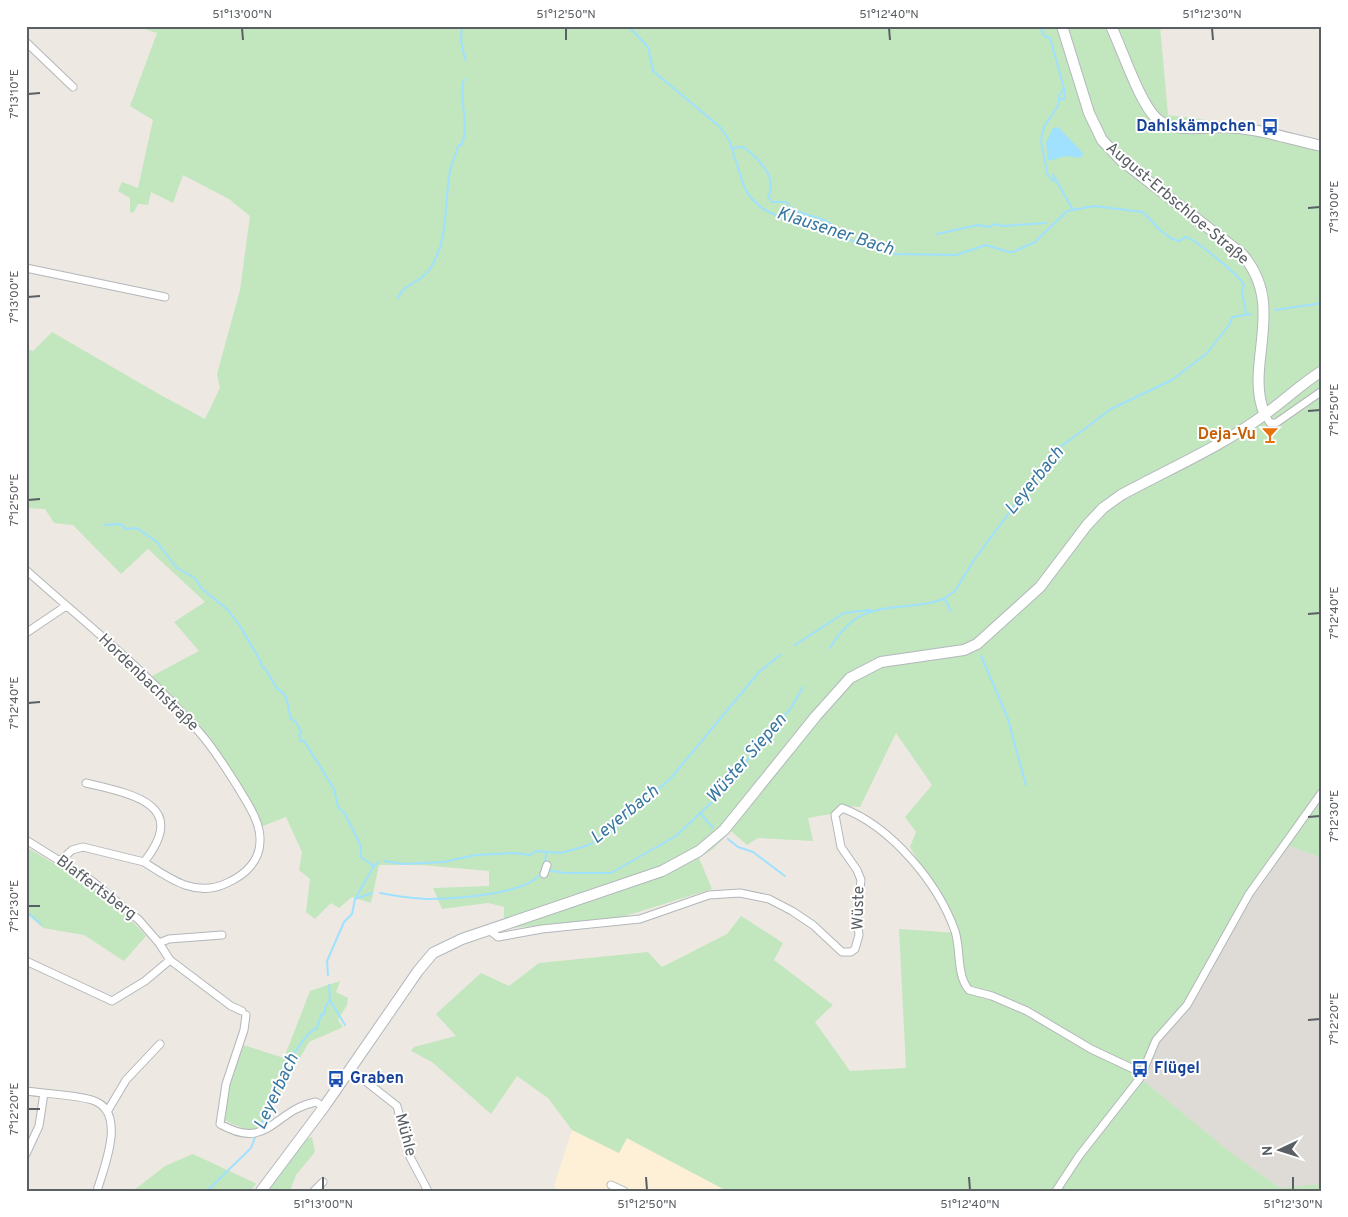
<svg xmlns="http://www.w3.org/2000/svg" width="1348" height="1217" font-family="Overpass,sans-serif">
	<rect width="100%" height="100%" fill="#ede9e2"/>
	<path fill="#fef0d6" d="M572 1130 619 1153 626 1138 727 1191H559L554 1186Z"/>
	<path fill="#dedbd6" d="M1284 844 1322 858V1186L1280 1188 1230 1152 1138 1076 1191 992 1233 914Z"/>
	<path fill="#c2e6be" d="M135 26H1160L1168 115 1268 128 1322 143V858L1284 844 1233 914 1191 992 1138 1076 1230 1152 1280 1188 1322 1184V1191H727L627 1138 619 1153 572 1130 548 1098 517 1076 491 1114 432 1062 411 1051 414 1047 456 1036 436 1014 481 973 509 986 539 963 648 952 662 967 727 934 741 916 783 943 774 960 833 1005 815 1022 850 1071 906 1068 899 929 958 933 954 922 910 847 916 832 905 817 932 785 896 733 860 807 842 806 836 813 808 818 813 841 758 838 747 845 731 831 713 849 699 858 712 889 622 917 504 929V907L488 903 442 909 433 888 489 886V871L421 865H379L371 903 352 897 339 908 331 903 315 919 306 912 310 879 299 870 302 852 286 817 263 826C237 777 210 729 167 692L224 767 152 676 199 651 174 622 205 602 148 549 121 574 73 525 54 523 45 509 26 508V349L33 351 52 332 157 393 205 419 220 388 217 374 240 290 250 216 229 199 183 175 173 203 151 192 148 205 138 204 134 212 130 213V198L118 191 122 182 138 188 153 120 130 106 157 33Z
		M26 847C70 873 112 897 146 936L124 961 84 935 43 928 26 913Z
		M340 981 336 992 348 998 347 1005 338 1020 343 1027 309 1042 274 1104 264 1130C250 1132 235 1126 223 1119L230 1084 243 1045 284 1058 310 991Z
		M312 1137 315 1152 296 1175 290 1191H266L307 1139Z
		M193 1154 255 1183 256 1184 250 1191H133L165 1166Z"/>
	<path fill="#a0e1ff" d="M1058 127 1083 153 1081 158 1066 156 1048 161 1046 142 1053 128Z"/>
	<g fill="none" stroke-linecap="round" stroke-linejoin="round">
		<path stroke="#a0e1ff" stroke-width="2" d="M462 26 461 41 465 60
			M628 26 648 47 653 71 720 127 729 140 745 189 752 199 763 209 784 219 894 254 956 255 986 245 1009 252H1013L1035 242 1067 211 1094 206 1143 212 1161 231 1172 239 1180 241 1185 237C1193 237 1240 276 1244 285L1242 292 1246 313
			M1036 26 1042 30 1044 36 1050 38 1064 88 1059 96V104L1044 127 1041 140 1047 173 1052 180 1057 182 1072 208
			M1060 100 1065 98 1064 88
			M732 148 744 147C757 158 779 177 768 197L772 202H786C798 218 818 213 832 225L830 234
			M1053 175 1057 181
			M937 234 978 225 989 227 995 224 1003 226 1046 223
			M398 298C402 285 421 282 429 270 449 243 444 203 450 171 452 163 456 154 458 146L462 144C470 123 458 101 464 79
			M1275 310 1322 303
			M105 525 121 524 126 529 137 528 157 542 177 568 195 578 201 588 228 610 240 626 260 660 262 667 265 668 277 689C290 694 287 709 291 719L295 721 301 731 299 735 301 741H304L334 789 338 807 345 814 361 846V857L374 866
			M944 598 951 611
			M795 645 844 613 870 610
			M830 648C859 600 885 612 934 602L943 599 955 591 974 560 1054 452 1111 409 1172 380 1206 354 1230 324 1232 317 1251 314
			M981 656 1007 716 1026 785
			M700 813 713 828
			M728 839 738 847 753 852 785 876
			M385 861 403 864 443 862 476 855 515 853 530 855 536 851 561 853 589 845 617 825 671 778 759 672 780 655
			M544 864 547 852
			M547 870 565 873H611L676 836 731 784 739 770 791 708 803 687
			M380 893C395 896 411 898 426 899 451 899 527 895 541 873
			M355 899 374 866 379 862
			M27 912 41 924
			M328 975 327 961 344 922 352 914 355 899 372 893
			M330 1000 345 1025
			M259 1129C270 1106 295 1037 317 1028L321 1015 325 1013V1008L330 1000 329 985
			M207 1191 251 1148 256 1135"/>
		<g stroke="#b3b6ba" stroke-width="9">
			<path id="street" d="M26 42 73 87
				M26 268 165 297
				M1265 415 1270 423H1276L1322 391
				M26 570C85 623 149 673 200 733 215 750 227 770 239 789 248 804 261 823 260 841 260 861 245 875 227 883 196 898 170 879 144 862
				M26 633 66 606
				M26 840 92 881 139 920 159 943 170 960 231 1006 242 1011
				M61 860 72 850 83 847 144 862C190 804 132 794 86 783
				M544 874 547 865
				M489 930 498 937 542 929 640 919 709 895 740 893 769 899 792 911 813 925 842 952H851L855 949 859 935 857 916 861 880 857 870 841 847 835 815 842 808C891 826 938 883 955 931 961 949 956 975 969 990L992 996 1027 1011 1091 1049 1142 1073
				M159 943 169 939 222 935
				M26 961 112 1001 145 981 170 960
				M246 1015 244 1030 226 1084 220 1124C269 1152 273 1110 316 1102L324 1107
				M350 1069 397 1106 410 1157 428 1191
				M26 1091C47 1094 71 1094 92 1100 128 1111 104 1167 97 1191
				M107 1112 126 1080 160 1044
				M26 1154 39 1126 44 1093
				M611 1185 624 1191
				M314 1191 323 1182
				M1056 1191 1079 1156 1140 1078 1156 1040 1187 1005 1249 894 1322 792"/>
		</g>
		<g stroke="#b3b8bd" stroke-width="12">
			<path id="secondary" d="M1062 26 1089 113 1102 140 1121 160 1242 254C1288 307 1243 365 1265 415
				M1111 26C1122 49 1140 104 1157 119 1173 133 1204 127 1224 127 1258 128 1289 139 1322 146
				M261 1191 324 1107 418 971 433 953 462 939 662 871 699 851 724 830 816 716 850 678 881 662 964 650 977 644 1040 587 1087 525 1103 508 1121 495C1167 470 1222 446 1264 415 1284 401 1301 384 1322 371"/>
		</g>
		<use href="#street" stroke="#fff" stroke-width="7"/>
		<use href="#secondary" stroke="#fff" stroke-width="10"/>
	</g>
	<path fill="none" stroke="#5a5f63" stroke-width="2" d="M242 28 243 40M566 28V40M889 28 890 40M1212 28 1213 40M28 94 40 93M1308 208 1320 207M28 297 40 296M1308 411 1320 410M28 500 40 499M1308 614 1320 613M28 703 40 702M1308 817 1320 816M28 906H40M1308 1020 1320 1019M28 1109H40M323 1177V1190M646 1177 647 1190M969 1177 970 1190M1293 1177V1190"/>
	<defs>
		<g id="bus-bare" transform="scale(1.35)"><path d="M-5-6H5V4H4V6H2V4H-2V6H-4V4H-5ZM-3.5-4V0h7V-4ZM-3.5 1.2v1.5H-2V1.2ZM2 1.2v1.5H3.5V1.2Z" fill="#1a4fb4" stroke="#fff" stroke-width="2.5" paint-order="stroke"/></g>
		<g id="bar-bare" transform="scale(1.35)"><path d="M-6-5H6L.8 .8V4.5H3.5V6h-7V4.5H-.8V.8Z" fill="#e8710a" stroke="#fff" stroke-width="2.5" paint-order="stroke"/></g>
	</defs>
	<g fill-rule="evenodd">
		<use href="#bus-bare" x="1270" y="127"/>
		<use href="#bar-bare" x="1270" y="435"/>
		<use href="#bus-bare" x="1140" y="1069"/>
		<use href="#bus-bare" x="336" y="1079"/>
	</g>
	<g text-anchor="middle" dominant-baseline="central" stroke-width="4" stroke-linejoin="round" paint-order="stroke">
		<g font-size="16" font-weight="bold" fill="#164399" stroke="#fff" text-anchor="start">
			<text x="1256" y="127" text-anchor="end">Dahlskämpchen</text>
			<text x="1154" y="1069">Flügel</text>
			<text x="350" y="1079">Graben</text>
		</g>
		<g font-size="16" fill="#5a5f63" stroke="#fff">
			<text transform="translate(1177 204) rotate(40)">August-Erbschloe-Straße</text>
			<text transform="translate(148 683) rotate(44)">Hordenbachstraße</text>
			<text transform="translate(96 888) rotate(37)">Blaffertsberg</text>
			<text transform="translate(859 908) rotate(-89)">Wüste</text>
			<text transform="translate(405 1135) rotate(75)">Mühle</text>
		</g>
		<g font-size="16" font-weight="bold" fill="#c56008" stroke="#fff" text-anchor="end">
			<text x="1256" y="435">Deja-Vu</text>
		</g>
		<g font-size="18" font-style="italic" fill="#3777a0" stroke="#fff">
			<text transform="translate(835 232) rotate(18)">Klausener Bach</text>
			<text transform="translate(1035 481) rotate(-51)">Leyerbach</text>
			<text transform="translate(747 759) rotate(-49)">Wüster Siepen</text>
			<text transform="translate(625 815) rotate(-39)">Leyerbach</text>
			<text transform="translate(277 1092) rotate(-65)">Leyerbach</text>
		</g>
	</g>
	<rect width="1348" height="1217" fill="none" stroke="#ffffff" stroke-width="55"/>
	<g transform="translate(1280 1150) rotate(266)" stroke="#ffffff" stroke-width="4" paint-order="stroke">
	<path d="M0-4L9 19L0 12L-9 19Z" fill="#5a5f63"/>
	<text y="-8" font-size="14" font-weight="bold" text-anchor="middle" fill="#5a5f63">N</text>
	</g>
	<rect x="28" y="28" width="1292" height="1162" fill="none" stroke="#5a5f63" stroke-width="2"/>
	<g font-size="12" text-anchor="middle" fill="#5a5f63">
		<text x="242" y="18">51°13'00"N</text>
		<text x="566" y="18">51°12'50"N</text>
		<text x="889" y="18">51°12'40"N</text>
		<text x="1212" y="18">51°12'30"N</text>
		<text transform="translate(14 94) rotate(-90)" y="4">7°13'10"E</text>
		<text transform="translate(1334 207) rotate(-90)" y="4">7°13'00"E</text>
		<text transform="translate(14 297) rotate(-90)" y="4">7°13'00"E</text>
		<text transform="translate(1334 410) rotate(-90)" y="4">7°12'50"E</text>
		<text transform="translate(14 500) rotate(-90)" y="4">7°12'50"E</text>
		<text transform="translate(1334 613) rotate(-90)" y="4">7°12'40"E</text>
		<text transform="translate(14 703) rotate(-90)" y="4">7°12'40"E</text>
		<text transform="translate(1334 816) rotate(-90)" y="4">7°12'30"E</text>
		<text transform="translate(14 906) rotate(-90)" y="4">7°12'30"E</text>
		<text transform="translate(1334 1019) rotate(-90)" y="4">7°12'20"E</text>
		<text transform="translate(14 1109) rotate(-90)" y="4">7°12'20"E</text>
		<text x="323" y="1208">51°13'00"N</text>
		<text x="647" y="1208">51°12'50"N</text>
		<text x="970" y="1208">51°12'40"N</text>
		<text x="1293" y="1208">51°12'30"N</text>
	</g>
</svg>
